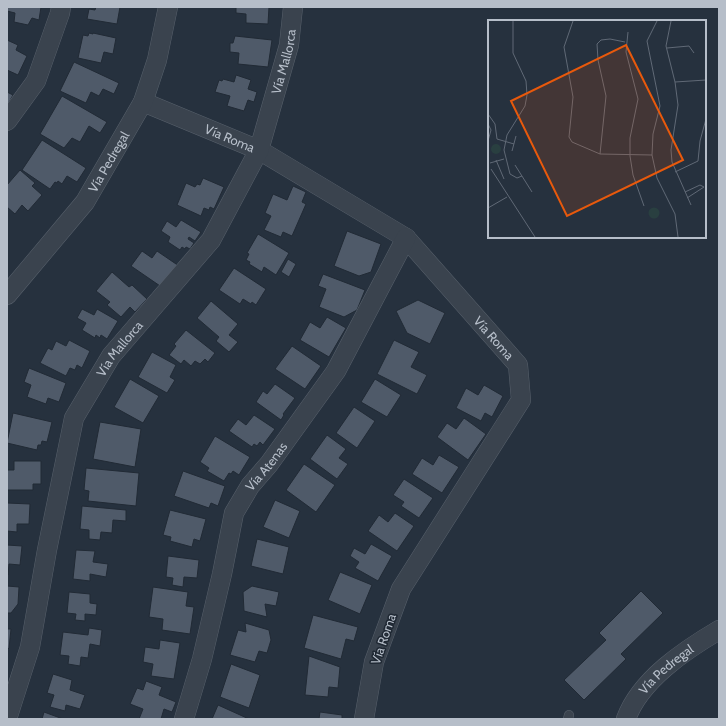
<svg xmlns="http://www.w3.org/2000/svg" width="726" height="726" font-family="Cabin,sans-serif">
	<rect width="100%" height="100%" fill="#26313e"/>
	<path fill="#4f5a69" stroke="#212a35" d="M7 7H41L39 20 32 18 28 25 14 22 15 13 7 11Z
		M96 7H120L117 24 87 19 89 9 95 10Z
		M236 7H269L268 24 246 23V14L236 13Z
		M89 33 93 34V33L116 38 113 54 104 52 101 63 78 58 83 35 88 36Z
		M235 36 272 40 268 67 238 64 239 53 230 52V43H233Z
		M7 40 18 45 16 50 27 56 18 75 7 70Z
		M74 62 119 83 114 94 103 89 99 96 91 92 86 103 60 91Z
		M236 75 251 80 248 89 257 92 254 102 248 100 244 111 227 106 230 96 215 92 219 80 222 81 223 79 234 82Z
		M7 92 13 95 8 104H7Z
		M62 96 107 122 100 133 89 126 80 142 72 138 64 148 40 134Z
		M42 140 86 168 77 182 67 176 62 184 58 181 57 183 55 182 50 189 22 170Z
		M20 170 35 183 32 186 42 195 28 211 22 205 15 214 7 207V185Z
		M203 178 224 187 214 209 210 207 209 210 204 208 201 216 177 205 186 183 195 187 197 184 200 185Z
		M293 186 306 192 302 202 306 204 292 236 283 232 281 237 264 230 271 216 265 213 273 194 287 200Z
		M181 220 201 232 195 241 189 237 188 239 194 243 190 249 186 247 185 249 182 247 180 250 168 242 170 237 161 231 167 221 176 227Z
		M347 231 381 244 371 272 359 276 334 266Z
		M258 234 289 253 276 275 264 267 262 272 249 264 250 262 246 260 249 254 247 253Z
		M142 251 152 258 157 251 179 266 163 288 131 266Z
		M288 259 296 264 289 277 281 272Z
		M234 268 266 289 256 305 252 302 251 304 243 299 240 304 219 290Z
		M112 272 129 287 132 285 147 299 135 312 130 307 121 317 107 305 110 302 96 291Z
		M323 274 365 290 357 310 344 317 319 307 326 289 318 286Z
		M418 300 445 313 430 344 407 333 396 311Z
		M211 301 238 324 229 335 238 342 229 352 216 341 219 337 197 318Z
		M82 309 94 315 97 309 118 321 107 339 101 335 100 338 96 335 95 338 82 330 86 323 77 318Z
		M327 317 346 328 329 357 300 340 310 322 320 328Z
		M186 330 215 353 208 362 205 359 200 364 195 361 191 366 184 360 181 364 169 355 176 346 174 344Z
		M69 340 90 351 82 368 77 365 75 370 70 368 66 376 40 363 48 348 52 350 56 341 66 346Z
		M394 340 419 352 411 367 427 375 417 394 377 374Z
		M292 346 321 366 305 389 275 369Z
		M152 352 176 365 170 377 175 380 167 393 138 377Z
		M29 368 66 383 59 402 48 398 46 404 27 397 31 385 24 382Z
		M130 379 159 396 143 423 114 407Z
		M375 379 401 395 387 417 361 402Z
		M275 384 295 398 283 414 284 415 281 420 256 402 263 391 267 394Z
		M484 385 503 396 492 417 485 413 481 421 456 408 466 388 478 395Z
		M354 407 375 421 357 448 336 433Z
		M13 413 52 422 47 442 42 441 41 445H38L37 450 7 443Z
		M254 415 275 429 263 445 260 442 257 446 254 444 252 447 229 431 238 419 246 425Z
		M464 418 486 434 468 460 437 437 447 423 456 429Z
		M100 422 141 429 135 467 93 459Z
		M327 435 346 449 339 458 348 464 337 479 310 459Z
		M215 436 250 457 239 475 233 471 231 474 229 473 224 481 207 471 209 468 200 462Z
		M439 455 459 467 442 493 412 474 422 458 433 465Z
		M14 461H41V484H33V490H7V470H14Z
		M304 464 335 485 316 512 286 490Z
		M86 468 139 473 136 506 88 501 89 491 84 490Z
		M183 471 225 486 218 506 211 503 209 508 174 496Z
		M404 479 433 498 419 518 401 506 404 502 393 495Z
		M275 500 300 511 289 538 263 527Z
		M7 503 30 504 29 524H17V532L7 531Z
		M82 506 126 510V521L113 520 112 533 101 532 100 540 89 539V530L80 529Z
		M170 510 206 519 200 541 194 539 192 547 170 541 171 537 163 535Z
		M395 513 414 526 397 551 368 531 379 515 388 522Z
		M257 539 289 547 283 574 251 566Z
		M371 544 392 556 378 581 355 568 359 562 350 556 354 548 365 554Z
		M7 545 22 546 20 565 9 564 8 575Z
		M76 550 95 551 93 562 108 564 106 577 90 574V581L73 579Z
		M168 556 199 560 197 578 184 577 183 587 172 585 173 578 166 577Z
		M340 572 372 585 360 614 328 600Z
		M7 586 19 587 18 604 11 613H7Z
		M252 586 279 592 276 606 265 604 267 617 244 611 243 592Z
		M153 587 188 592 186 606 194 607 190 634 162 630 163 619 149 617Z
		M641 591 663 613 621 654 626 659 584 700 564 680 606 640 599 633Z
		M69 592 90 594V603L97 604 96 615 85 614V621L75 620 76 614 67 613Z
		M313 615 358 627 354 641 346 639 341 659 304 648Z
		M245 623 269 630 271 640 267 653 259 651 255 662 230 655 238 630 246 632Z
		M89 628 102 630 100 646 90 644 88 658 81 657 80 666 68 664 69 656 60 655 63 632 88 635Z
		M7 629H11L9 648 7 650Z
		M160 640 180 643 174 679 151 676 153 664 143 662 145 647 159 649Z
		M309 656 340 667 338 688 329 687 328 697 305 695Z
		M231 664 260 675 249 708 220 697Z
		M53 674 72 680 70 690 85 695 80 709 66 705 65 711 50 707 54 695 47 693Z
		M146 681 162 687 159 695 176 702 172 712 164 709 161 719H139L143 709 130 704 137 688 143 690Z
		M218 705 249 719H212Z
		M44 712 63 719H42Z
		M320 712 342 715V719H319Z"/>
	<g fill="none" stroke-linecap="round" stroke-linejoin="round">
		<g stroke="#58616c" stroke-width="10">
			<path id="service" d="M568 719 569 715"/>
		</g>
		<g stroke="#58616c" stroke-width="20">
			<g id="minor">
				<path id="s1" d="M143 102 259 150 406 238 518 365 521 400 401 589 374 662 364 719"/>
				<path d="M7 121 36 81 60 13 61 7"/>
				<path id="s2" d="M7 295 85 202 143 102 157 60 168 7"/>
				<path id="s3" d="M7 719 30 647 47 550 74 418 111 356 211 240 259 150 289 45 293 7"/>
				<path id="s4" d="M184 719 202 659 222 574 234 513 250 486 269 464 336 371 406 238"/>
				<path id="s5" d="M626 719C640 680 685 650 719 630"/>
			</g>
		</g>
		<use href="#service" stroke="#3a434e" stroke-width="9"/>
		<use href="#minor" stroke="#3a434e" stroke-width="19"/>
	</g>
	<g text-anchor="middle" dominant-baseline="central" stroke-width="3" stroke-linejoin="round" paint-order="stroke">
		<g font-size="13" fill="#b6bec9" stroke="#1f2833">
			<text stroke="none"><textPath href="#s3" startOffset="728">Vía Mallorca</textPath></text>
			<text stroke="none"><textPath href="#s1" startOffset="94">Vía Roma</textPath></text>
			<text stroke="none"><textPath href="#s2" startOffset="168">Vía Pedregal</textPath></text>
			<text stroke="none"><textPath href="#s1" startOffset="430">Vía Roma</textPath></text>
			<text stroke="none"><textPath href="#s3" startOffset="392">Vía Mallorca</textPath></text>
			<text stroke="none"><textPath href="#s4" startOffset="269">Vía Atenas</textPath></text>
			<text transform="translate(383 639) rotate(-71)">Vía Roma</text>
			<text stroke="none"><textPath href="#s5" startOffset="65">Vía Pedregal</textPath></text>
		</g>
	</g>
	<g transform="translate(488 20)">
		<rect width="218" height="218" fill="#26313e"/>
		<path d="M3 129a5 5 0 1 1 10 0a5 5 0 1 1-10 0ZM160.5 193a5.5 5.5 0 1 1 11 0a5.5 5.5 0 1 1-11 0Z" fill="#293f40"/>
		<path fill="none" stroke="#606976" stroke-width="1" d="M25 1V33L38 61 39 75 37 86 19 115 16 130 22 154 29 158 34 156M85 1 76 27 85 77 81 117 84 122 112 134 164 135M169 1 159 21 172 86 165 114 164 135 169 158 187 194 190 217M183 1 178 26 187 62 190 85 183 130 184 142 203 185M140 12 138 32 150 79 142 118V136L145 155 156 186M179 28 201 26 206 33M187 62 218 60M0 94 7 104 9 119 26 124M0 104 3 110 0 121M24 131 28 116M112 134 118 76 110 40 109 24 113 20 122 19 137 22M8 140 16 159M2 143 16 139M27 145 44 172M3 149 47 217M187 152 210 141 212 121 218 99M197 172 212 165 216 167 199 178M0 188 19 177"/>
		<path fill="#e8590c" fill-opacity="0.15" stroke="#e8590c" stroke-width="2" d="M138 25 195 140 79 196 23 81Z"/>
		<rect width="218" height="218" fill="none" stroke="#b6bec9" stroke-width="2"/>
	</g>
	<rect width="726" height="726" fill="none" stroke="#b6bec9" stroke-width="16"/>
</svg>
